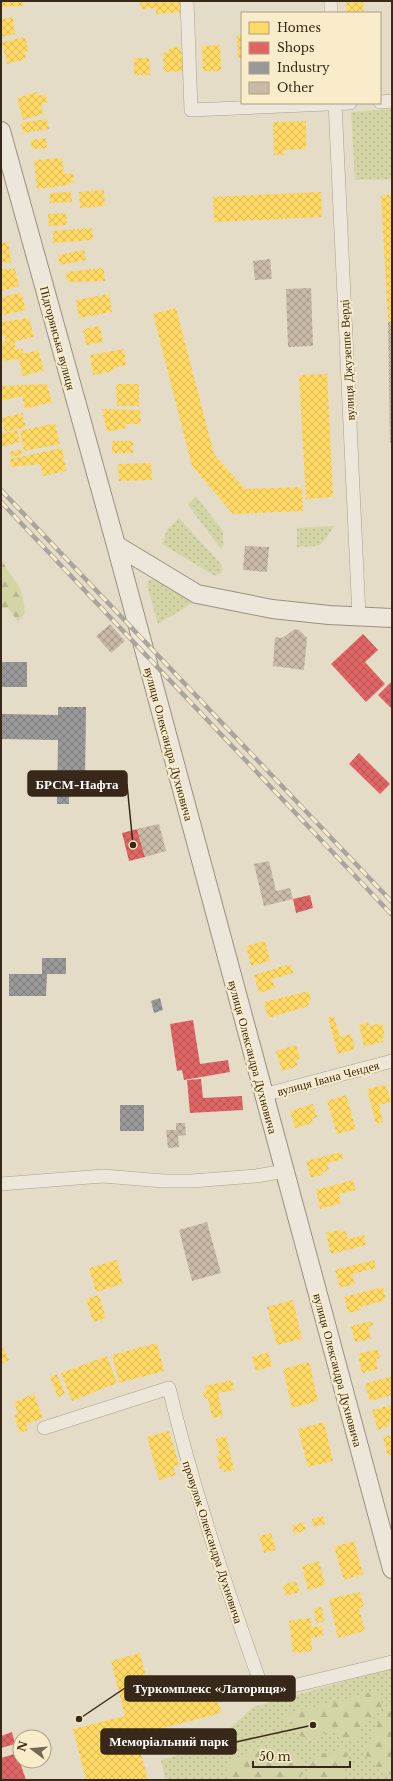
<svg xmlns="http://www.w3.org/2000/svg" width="393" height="1781" font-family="'Libre Baskerville',serif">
	<defs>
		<pattern id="green-dots" width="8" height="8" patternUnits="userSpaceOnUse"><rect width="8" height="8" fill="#d4d5a7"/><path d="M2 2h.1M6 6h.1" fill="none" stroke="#b7b78f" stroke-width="1.8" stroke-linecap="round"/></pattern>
		<pattern id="forest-firs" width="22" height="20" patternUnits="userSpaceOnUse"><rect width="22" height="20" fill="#d4d5a7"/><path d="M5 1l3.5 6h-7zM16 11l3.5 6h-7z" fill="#b7b78f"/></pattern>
		<pattern id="homes-cross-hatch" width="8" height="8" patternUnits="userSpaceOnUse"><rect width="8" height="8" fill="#ffd966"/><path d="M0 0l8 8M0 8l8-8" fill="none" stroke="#dbba58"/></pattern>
		<pattern id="shops-cross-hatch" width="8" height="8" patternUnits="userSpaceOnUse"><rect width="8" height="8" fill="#e06666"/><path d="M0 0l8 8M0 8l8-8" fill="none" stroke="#b65453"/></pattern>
		<pattern id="industry-cross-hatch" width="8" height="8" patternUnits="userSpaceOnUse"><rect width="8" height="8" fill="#999"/><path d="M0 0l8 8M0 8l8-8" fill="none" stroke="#7e7d7c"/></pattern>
		<pattern id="building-cross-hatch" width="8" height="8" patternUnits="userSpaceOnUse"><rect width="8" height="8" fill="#c9baa8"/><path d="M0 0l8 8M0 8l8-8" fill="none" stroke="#a49788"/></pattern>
	</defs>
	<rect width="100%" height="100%" fill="#e5dcc7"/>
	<path fill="url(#green-dots)" d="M392 109V179L355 180 351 112Z
		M196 496 223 531V545L221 549 188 505Z
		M179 518 221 564 222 569 221 573 215 576 162 544 167 530Z
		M334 526C320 548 323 546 297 547V528Z
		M152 579 196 601 158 624 147 585 148 580Z
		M392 1668V1780H165L161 1760 213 1744 253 1707Z"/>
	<path fill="url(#forest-firs)" d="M1 557C5 569 12 575 18 585 23 593 24 603 25 613L18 622 8 608H1Z
		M375 1691 381 1694 382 1705 370 1721 363 1723 360 1734 351 1741 341 1739 337 1733H324L312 1739 299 1736 292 1724 283 1722 284 1718 291 1713Z
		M392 1701V1773L380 1772 374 1762 367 1758 365 1752 387 1704Z
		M340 1748 348 1752 347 1765 343 1776 339 1780H306L310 1773V1762L318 1753 337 1754Z
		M256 1750 296 1756 304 1770 299 1780H232C221 1759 240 1755 256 1750Z"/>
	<path fill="url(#homes-cross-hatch)" d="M1 1H23V6L1 7Z
		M140 1H182V12L156 14V8L141 9Z
		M346 1H363L364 11 347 12Z
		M13 17 15 34 1 37V19Z
		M237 35H242V58H238Z
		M25 37 29 51 25 52 26 59 7 64 2 42Z
		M220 45 221 71H203L202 46Z
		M180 47 181 53H184L185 71 164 72 163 53 169 52V48Z
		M134 58H149L150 75H134Z
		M37 92 38 96 45 94 48 102 41 104 43 114 23 120 17 98Z
		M47 119 49 129 23 133 21 123Z
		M306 121V149L284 150 285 155H274L273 122Z
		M46 138 47 148 32 149 31 140Z
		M62 158 64 174 73 173 74 182 68 183 69 185 37 189 34 160Z
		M104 190 105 206 80 208 79 192Z
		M71 192 72 202 50 203V193Z
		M321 192 322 217 214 222 213 197Z
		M381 195H392V322H388Z
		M66 213 67 225 49 226 48 214Z
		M92 228 93 240 53 243V231Z
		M8 242 11 262 1 263V243Z
		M84 250 86 260 60 265 58 255Z
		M104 268 105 281 67 282 66 272Z
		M1 269H15L19 286 1 291Z
		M21 293 26 310 3 315 1 297Z
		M109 294 112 312 79 318 76 300Z
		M176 308 214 454 245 489 302 487 303 511 233 514 192 466 153 314Z
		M29 318 34 337 15 341V349H23V354L38 350 44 370 23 376 19 359 1 361V343L5 342V336L1 337V322Z
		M100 326 103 342 86 345 83 329Z
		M124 349 126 365 113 368 114 371 93 375 90 355Z
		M327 374 333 497 306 499 299 375Z
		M47 384 52 402 25 409 22 396 1 401V386Z
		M116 384H139V406H117Z
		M102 409 140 410 141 424H125L126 428 107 432Z
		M22 413 26 427 5 432 3 423 1 424V418Z
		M55 423 60 444 24 451 20 431Z
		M17 430 20 442 1 447V434Z
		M112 441H133V453H112Z
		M62 448 66 471 43 476 40 464 11 467 10 459Z
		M21 449 22 455 11 457 10 452Z
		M151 463 152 480 119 481 118 464Z
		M265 941 270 961 251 966 246 946Z
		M290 964 293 973 272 979 275 988 259 993 254 975Z
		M309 991 311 1000 308 1001 309 1006 268 1018 264 1002Z
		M334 1016 340 1037 351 1034 355 1049 338 1054 328 1018Z
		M368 1022 369 1026 382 1023 385 1037 382 1038 383 1042 364 1046 359 1025Z
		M296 1045 300 1059 296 1060 298 1066 282 1071 276 1051Z
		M386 1085 391 1102 379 1105 383 1122 376 1124 367 1089Z
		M346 1095 356 1129 337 1134 327 1101Z
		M313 1104 317 1117 312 1119 313 1123 295 1128 290 1111Z
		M341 1152 343 1159 327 1163 329 1170 322 1172V1175L311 1178 306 1161Z
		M353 1180 356 1190 339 1194 341 1203 320 1209 316 1190Z
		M341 1230 342 1232 346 1231 348 1239 364 1235 366 1245 331 1254 326 1233Z
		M117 1260 123 1284 96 1292 89 1268Z
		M374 1260 376 1268 352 1274 355 1284 340 1288 335 1270Z
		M383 1287 386 1300 360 1307 361 1310 348 1313 344 1297Z
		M99 1295 106 1318 93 1322 86 1299Z
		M293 1300 302 1339 277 1345 267 1307Z
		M372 1321 373 1326 368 1327 371 1339 355 1342 351 1326Z
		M157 1343 164 1371 119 1383 112 1355Z
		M1 1344 9 1360 1 1364Z
		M378 1349 380 1358 376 1359 378 1369 362 1373 358 1354Z
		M268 1352 272 1366 256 1371 252 1357Z
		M107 1356 117 1383 72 1401 61 1373Z
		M309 1362 318 1401 292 1408 283 1369Z
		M57 1374 65 1394 58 1397 50 1377Z
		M392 1376V1395L370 1401 365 1384Z
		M232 1380 234 1390 218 1393 223 1416 212 1418 208 1398 205 1399 203 1392 207 1391 205 1386Z
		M34 1394 43 1418 26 1424 28 1430 20 1433 14 1416 18 1414 14 1402Z
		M392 1405V1416H390L392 1421 388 1422 389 1426 378 1430 372 1410Z
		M324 1422 333 1461 308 1467 298 1429Z
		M169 1431 179 1465 173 1467 176 1475 159 1480 147 1437Z
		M392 1435V1455L388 1456 383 1437Z
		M226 1436 234 1470 224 1472 223 1469H220L217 1456 220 1455 216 1439Z
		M323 1516 325 1524 314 1527 312 1519Z
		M304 1522 306 1530 294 1534 292 1526Z
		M271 1533 276 1550 264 1553 259 1536Z
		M354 1541 363 1574 344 1580 334 1547Z
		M319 1561 325 1585 308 1590 302 1566Z
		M296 1581 300 1592 286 1596 283 1585Z
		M360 1592 364 1606 359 1608 365 1631 338 1638 329 1599Z
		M322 1607 324 1622 316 1623 314 1608Z
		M310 1618 312 1627 322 1626 323 1636 311 1638 312 1651 293 1653 289 1621Z
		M140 1653 152 1700 214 1684 221 1713 136 1735 148 1780H86L73 1729 125 1716 111 1661Z"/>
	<path fill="url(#shops-cross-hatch)" d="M363 634 378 650 365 662 385 684 366 702 331 664Z
		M392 681V709L378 695Z
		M359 753 390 784 380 794 349 764Z
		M137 829 145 857 129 861 122 833Z
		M310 895 313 908 296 913 293 899Z
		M193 1020 200 1064 228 1060 230 1072 184 1080 182 1070 177 1071 170 1024Z
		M201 1079 203 1098 242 1096 243 1110 190 1113 187 1080Z
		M12 1732 15 1744 1 1748V1736Z
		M17 1753 26 1780H1V1758Z"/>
	<path fill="url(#industry-cross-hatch)" d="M1 662H27V687H1Z
		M58 707H86L85 781 69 780V804H57L58 740 1 739V714L58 715Z
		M42 958H66V974H47L46 996H9V974H42Z
		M160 998 163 1010 154 1013 151 1001Z
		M120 1105H144V1131H120Z"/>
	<path fill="url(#building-cross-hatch)" d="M270 259 272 279 255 280 253 261Z
		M311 288 313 346 288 347 286 289Z
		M388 322H392V443H390Z
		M245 546 269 547 267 572 243 570Z
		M110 624 125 641 111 653 96 636Z
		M295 629 299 630 307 638 304 670 273 666 275 637 282 638Z
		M159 824 166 851 145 857 137 829Z
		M269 861 276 891 290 888 293 899 264 906 254 864Z
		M176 1123H185L186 1135 178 1136 179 1147 168 1148 166 1130H176Z
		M207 1222 221 1273 192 1281 179 1230Z"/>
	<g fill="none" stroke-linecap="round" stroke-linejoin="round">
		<g stroke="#a9a091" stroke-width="14">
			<path id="street" d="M187 1 191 110 350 103
				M331 1V13
				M380 102 392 101
				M335 103 359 617
				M263 1095 392 1061
				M1 1184 103 1176 163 1181H192L256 1176 285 1171
				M44 1428 169 1388C194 1492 228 1593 264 1693L392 1662"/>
		</g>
		<g stroke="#999081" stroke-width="20">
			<path id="secondary" d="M1 131 116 545 392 1569
				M116 545 197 594 272 609 329 615 392 618"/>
		</g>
		<use href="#street" stroke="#ece7da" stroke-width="13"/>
		<use href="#secondary" stroke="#ece7da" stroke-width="18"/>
		<g stroke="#aaa59b" stroke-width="4.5">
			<path id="rail" d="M1 490 392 902
				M1 502 392 915"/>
		</g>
		<use href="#rail" stroke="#f8ecca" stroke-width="3" stroke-dasharray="9" stroke-linecap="butt"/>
	</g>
	<g text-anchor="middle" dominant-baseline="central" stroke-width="4" stroke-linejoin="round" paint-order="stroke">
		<g font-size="12" fill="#372819" stroke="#f8ecca">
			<text transform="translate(58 338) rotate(75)">Підгорянська вулиця</text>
			<text transform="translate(347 360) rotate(-93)">вулиця Джузеппе Верді</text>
			<text transform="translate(169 744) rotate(75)">вулиця Олександра Духновича</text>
			<text transform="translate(253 1057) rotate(75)">вулиця Олександра Духновича</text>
			<text transform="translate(328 1078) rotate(-15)">вулиця Івана Чендея</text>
			<text transform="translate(338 1370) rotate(75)">вулиця Олександра Духновича</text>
			<text transform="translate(213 1542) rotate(72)">провулок Олександра Духновича</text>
		</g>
	</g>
	<path fill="none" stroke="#372819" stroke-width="1.5" d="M133 845L127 784M79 1719L125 1688M313 1725L236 1742"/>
	<g fill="#372819" stroke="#f8ecca" stroke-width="1.5">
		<circle cx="133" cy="845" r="4"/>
		<circle cx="79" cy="1719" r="4"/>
		<circle cx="313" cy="1725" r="4"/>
	</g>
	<g fill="#372819" stroke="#372819" stroke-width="1.5">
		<rect x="28" y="771" width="99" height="25" rx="4"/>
		<rect x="125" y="1676" width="170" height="25" rx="4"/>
		<rect x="101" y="1729" width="135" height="25" rx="4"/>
	</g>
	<g font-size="13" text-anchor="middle" font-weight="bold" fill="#fff">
		<text x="77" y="789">БРСМ-Нафта</text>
		<text x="210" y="1693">Туркомплекс «Латориця»</text>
		<text x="169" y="1746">Меморіальний парк</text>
	</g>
	<rect width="393" height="1781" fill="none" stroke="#372819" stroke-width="4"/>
	<rect x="241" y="12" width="140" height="92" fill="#f8ecca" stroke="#ab9e83"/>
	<rect x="249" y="22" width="20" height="12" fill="#ffd966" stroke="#ab9e83"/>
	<text x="277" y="32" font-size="12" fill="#372819">Homes</text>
	<rect x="249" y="42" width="20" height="12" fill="#e06666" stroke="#ab9e83"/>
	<text x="277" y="52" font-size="12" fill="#372819">Shops</text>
	<rect x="249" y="62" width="20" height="12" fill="#999999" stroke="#ab9e83"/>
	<text x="277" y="72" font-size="12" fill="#372819">Industry</text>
	<rect x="249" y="82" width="20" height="12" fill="#c9baa8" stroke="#ab9e83"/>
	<text x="277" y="92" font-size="12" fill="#372819">Other</text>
	<g transform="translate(32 1749) rotate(286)"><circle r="19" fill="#f8ecca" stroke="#ab9e83"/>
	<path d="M0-3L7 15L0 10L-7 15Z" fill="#746756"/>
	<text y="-6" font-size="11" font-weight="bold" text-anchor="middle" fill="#372819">N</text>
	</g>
	<path d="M253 1761v6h97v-6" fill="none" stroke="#372819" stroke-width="2"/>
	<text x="259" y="1761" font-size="12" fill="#372819" stroke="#f8ecca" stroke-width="3" paint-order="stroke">50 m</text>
</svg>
